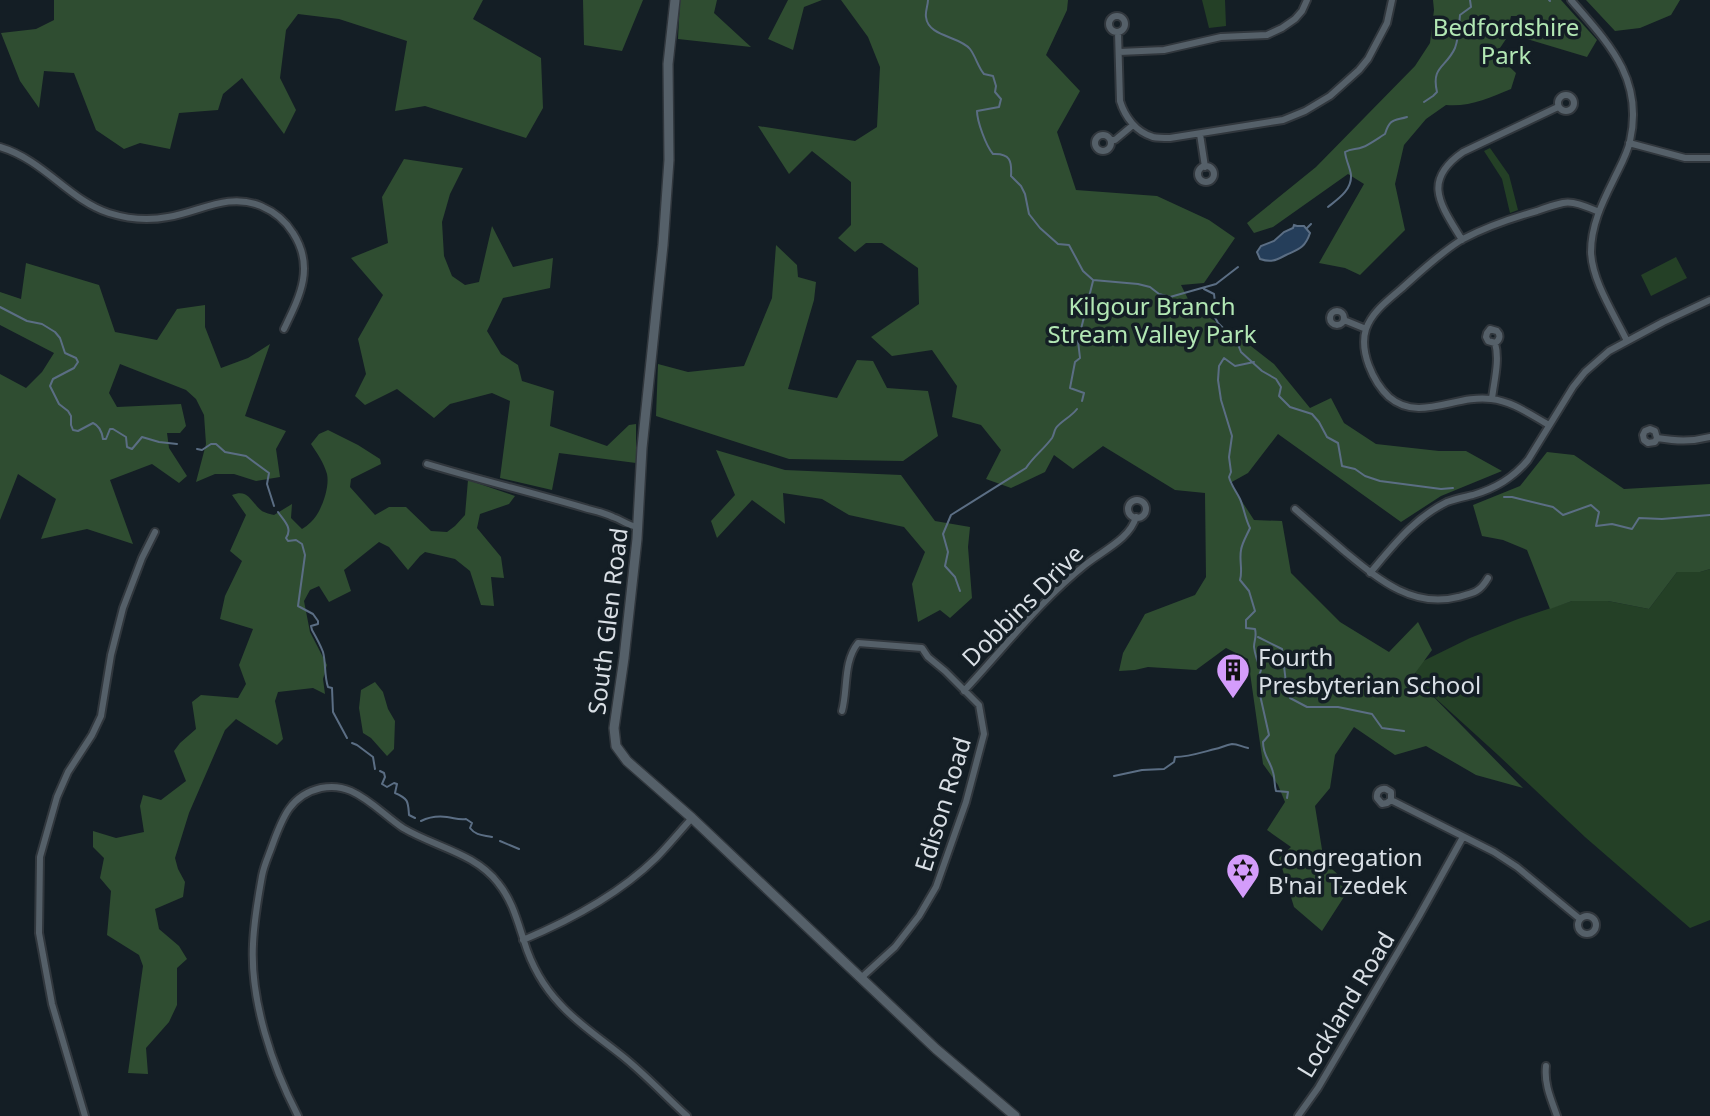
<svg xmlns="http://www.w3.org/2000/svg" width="1710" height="1116" font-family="'Noto Sans',sans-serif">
	<rect width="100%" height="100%" fill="#141e25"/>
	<path fill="#244026" d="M1202 0H1225L1226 26 1209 28Z
		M1490 148 1509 175 1518 210 1510 213 1502 179 1484 151Z
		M1676 257 1687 278 1651 296 1641 275Z
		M1710 569V920L1690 928 1585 837 1498 755 1432 695 1411 667 1470 638 1518 619 1572 601H1608L1649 609 1677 572H1700Z"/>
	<path fill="#2f4d31" d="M54 0H483L473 19 541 58 543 108 526 138 425 106 395 111 407 41 339 19 298 14 286 30 280 78 296 110 284 134 242 78 223 94 218 110 179 113 170 149 140 143 124 149 96 130 74 73 44 71 39 108 20 81 1 33 36 29 54 20Z
		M583 0H643L622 51 584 45Z
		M680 0H717L714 13 751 47 678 39Z
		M788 0H822L804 7 793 50 768 39Z
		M841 0H1068L1067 10 1046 55 1080 91 1057 132 1076 190 1157 196 1209 220 1235 238 1204 283 1181 285 1191 305 1247 343 1274 364 1310 408 1331 398 1344 423 1376 444 1439 451H1466L1502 471 1441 496 1401 522 1278 434 1248 473 1230 483 1254 520 1282 521 1291 573 1340 622 1389 652 1418 622 1432 650 1413 676 1523 788 1476 775 1426 746 1395 755 1354 727 1335 755 1330 788 1315 806 1324 862 1351 886 1322 931 1294 907 1279 858 1291 847 1267 830 1285 802 1278 785 1263 764 1248 659 1226 648 1196 670 1148 667 1135 670 1119 671 1123 653 1145 614 1195 595 1206 577 1205 493 1175 490 1103 446 1073 469 1054 455 1045 472 1011 488 986 479 1001 450 981 425 952 417 957 386 932 350 892 356 871 337 919 304 918 268 882 243H866L855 252 838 238 851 225V182L812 151 789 174 758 126 855 141 877 127 880 67 868 37Z
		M1433 0H1561L1597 40 1587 57 1527 39 1525 16H1511L1506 39 1496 54 1516 73 1511 89C1489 98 1470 107 1446 105L1426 119 1404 145 1395 184 1405 230 1360 275 1345 268 1319 263 1364 184 1348 174 1273 227 1254 233 1247 223 1316 167 1415 66 1430 43 1434 10Z
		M1586 0H1680L1671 15 1640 28 1615 31Z
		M404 159 463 168 450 194 442 222 444 256 452 276 465 285 479 282 492 226 513 267 553 258 550 288 503 298 487 331 501 354 518 365 522 381 554 391 550 426 607 446 629 425 636 424V463L559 453 552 490 500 478 510 401 492 393 450 404 434 418 397 389 365 405 355 396 366 374 358 339 383 295 351 258 388 243 382 197Z
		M776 245 797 265 798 277 816 282 814 300 788 389 837 398 857 360 873 361 887 388 928 391 938 436 903 461 789 459 656 416 658 364 688 372 744 366 772 298Z
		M26 263 99 285 115 332 157 340 177 309 205 305V327L221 368 248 358 270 344 245 416 286 431 276 449 280 477 256 481 234 474H215L196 482 206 444 204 415 196 399 186 390 120 364 109 393 117 407 181 404 186 426 180 433H167L169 448 187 476 179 483 152 464 110 480 133 544 87 529 41 539 56 499 18 474 0 520V374L26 388 42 372 54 353 0 325V292L21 299Z
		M328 430 358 445 380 459 381 464 351 479 350 487 375 515 389 507H406L431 531 447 532 455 526 465 515 468 480 515 496 509 504 480 514 477 528 501 557 504 578 491 577 494 606 481 605 470 571 455 559 425 552 420 556 408 570 389 547 379 542 344 570 351 591 329 602 319 586 310 590 304 601 310 632 327 665 323 679 325 694 313 688 278 692 275 701 283 739 277 745 236 719 225 730 189 813 175 858 178 869 185 882 183 897 155 909 159 929 179 946 187 959 177 968V1005L169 1022 146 1048 148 1074 128 1073 143 966 139 955 107 935 111 891 100 878 104 858 93 847V831L116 838 144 832 140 806 143 795 161 800 186 781 174 751 180 743 196 729 192 702 201 695 238 698 246 684 239 665 253 629 220 619 225 596 242 561 230 551 246 515 232 495C249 488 251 503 262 511 263 512 273 515 274 515L292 504 291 518 302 529C305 527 308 525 311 522 321 513 330 488 327 474 324 463 317 453 311 444L319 434Z
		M716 450 785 470 901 475 935 521 970 527 968 547 972 598 950 618 940 610 918 622 912 584 925 552 904 527 849 515 822 499 783 493 785 524 752 500 717 538 711 521 735 495Z
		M1547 452 1574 455 1624 489 1710 484V569L1700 572H1677L1649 609 1608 601H1572L1550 609 1527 550 1503 540 1482 536 1473 505 1520 486Z
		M375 682 383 692 388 709 395 721 394 749 387 756 371 738 363 733 359 708 361 690Z"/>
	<path fill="#253e5a" stroke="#5b6e84" stroke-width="2" d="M1294 225 1297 226H1304L1310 233C1305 248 1299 249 1286 255 1276 260 1272 263 1260 259L1257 252 1261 246 1274 241 1284 232 1293 228Z"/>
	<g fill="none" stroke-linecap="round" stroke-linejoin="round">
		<path stroke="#5b6e84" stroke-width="2" d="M928 0C928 5 925 12 926 17 928 37 960 36 970 49 976 57 978 67 984 74L993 76 996 86 995 92 1001 99 999 107 977 111C977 121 986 146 993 154 1010 153 1012 161 1011 176L1021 186 1025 194 1029 214 1040 228 1058 244 1069 245 1083 271 1093 280 1138 284 1150 287 1159 294 1170 297 1216 284 1238 267
			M1549 0 1550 1
			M1424 102 1433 96 1437 92C1431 66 1446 68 1455 48 1459 37 1459 25 1460 15L1471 7 1470 0
			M1328 207C1338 199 1352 190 1351 175 1350 167 1346 161 1345 152 1352 148 1356 150 1363 147 1367 146 1380 137 1385 134 1390 118 1394 121 1407 117
			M1307 228 1311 224
			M1204 289 1214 294 1215 302 1212 312 1218 323 1237 342 1241 352 1262 371 1276 379 1281 387 1279 396 1290 407 1312 414 1319 422 1327 437 1338 443 1342 466 1355 469 1365 476 1380 481 1441 489 1453 488
			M0 307 27 321 42 324 55 332 60 338 65 353 76 358 78 362 74 368 53 379 50 386 59 404 68 411 71 416V425L73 430 78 431 93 423C100 426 102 432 103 439H106L110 429H113L126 437 127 447 132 449 142 437 159 442 177 444
			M1254 362 1235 366 1224 358 1219 366 1218 380 1221 400 1232 436 1229 457 1231 472 1229 477C1231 485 1236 491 1240 499 1244 508 1245 518 1250 528 1247 535 1242 543 1241 550 1239 561 1243 570 1240 580L1249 591 1255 611 1246 620V628L1255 629C1257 637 1254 640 1254 647 1255 655 1258 663 1261 670L1258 679V686L1269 735 1263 742C1263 756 1270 760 1273 772 1275 778 1274 784 1276 791L1288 792 1287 798
			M1082 401 1084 393 1070 388 1075 362 1080 358 1078 341 1093 281
			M197 449 202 450 211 444H216L225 452 246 456 269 473 267 484 274 506
			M1504 497H1512L1553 507 1563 515 1591 505 1599 512 1596 526 1612 524 1632 529 1639 518 1662 519 1710 515
			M278 512C284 521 293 528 286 538L288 541 296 540 302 544 305 555 298 606 313 614 318 621V624L311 626 312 630C316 637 320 644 323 652 326 663 324 675 328 687L332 688 333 712 347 738
			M960 591 955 577 945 566 948 552 943 534 951 515 1026 468C1033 457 1044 449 1052 438 1054 435 1054 431 1056 428 1061 421 1071 417 1077 409
			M1258 637 1282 649 1286 683 1290 698 1307 707H1338L1372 714 1382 728 1404 731
			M352 743 357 745 373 757 375 769
			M380 771 384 773 385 777 382 784 387 787 394 783 397 784 395 793C409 799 408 802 409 815L415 818
			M1114 776 1142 770 1164 769 1174 762 1175 757C1188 757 1203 752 1215 749 1221 748 1225 745 1232 744 1239 744 1241 747 1248 748
			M421 821C429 817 439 816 447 817 455 818 458 820 466 819L472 823 470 828C476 836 484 835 492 837
			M500 841 519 849"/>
		<g stroke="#31373d" stroke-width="10">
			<path id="minor" d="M1571 0C1609 44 1644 79 1630 141 1627 155 1619 168 1613 181 1602 203 1591 226 1591 252 1592 281 1614 314 1627 341
				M1109 24a8 8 0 1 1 16 0a8 8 0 1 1-16 0Z
				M1118 32 1120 101C1125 117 1136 132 1153 137 1158 138 1165 138 1170 138L1283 120 1305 111 1330 96 1359 70 1368 59 1387 23 1392 0
				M1119 52 1164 50 1221 37 1267 35 1282 28 1295 19 1302 11 1307 0
				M1558 103a8 8 0 1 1 16 0a8 8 0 1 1-16 0Z
				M1200 134 1205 167
				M1095 143a8 8 0 1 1 16 0a8 8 0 1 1-16 0Z
				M1111 140H1115L1133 125
				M1629 143 1685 158H1710
				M0 147C44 160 69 200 109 213 128 219 148 221 168 217 200 212 228 192 261 206 275 212 285 220 293 233 315 267 300 296 284 329
				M1198 174a8 8 0 1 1 16 0a8 8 0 1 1-16 0Z
				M1462 240C1441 205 1421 181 1463 152L1558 107
				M1330 318a7 7 0 1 1 14 0a7 7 0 1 1-14 0Z
				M1344 320 1366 329
				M1492 399C1494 381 1500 360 1495 343 1500 340 1501 335 1497 331L1490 329 1487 333 1486 337 1488 341 1495 343
				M1549 425C1531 415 1512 401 1491 399 1456 394 1419 423 1389 397 1373 382 1359 351 1366 329 1372 312 1387 301 1401 289 1419 273 1442 251 1463 239 1486 227 1512 218 1537 211 1545 208 1554 205 1563 203 1575 201 1587 207 1599 212
				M1657 438 1655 442 1648 443 1644 440 1643 435 1645 431 1650 429 1655 431 1657 438C1676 441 1691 442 1710 437
				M427 464C480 480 534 493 588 509 596 511 605 513 613 517 622 520 628 526 638 527
				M1128 509a9 9 0 1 1 18 0a9 9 0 1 1-18 0Z
				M1295 509C1311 523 1328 537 1344 551 1377 578 1412 609 1458 597 1474 593 1480 592 1488 578
				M1370 573C1393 546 1414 518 1447 502 1455 499 1465 497 1473 495 1496 488 1513 478 1528 460L1573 387 1585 372 1609 351 1663 322 1710 300
				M964 691C1004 648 1040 601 1085 565 1102 551 1130 539 1136 517
				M842 711C848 689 843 662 858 643L922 648 928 657 945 671 979 705 984 734 966 802 936 887 919 916 895 947 861 978
				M1391 800V792L1386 789C1380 788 1376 792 1377 798L1382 804 1387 803 1391 800 1494 852 1517 867 1580 919
				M1578 925a9 9 0 1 1 18 0a9 9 0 1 1-18 0Z
				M523 940C571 920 618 895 656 858 668 846 680 831 692 818
				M1546 1066C1544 1084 1551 1099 1557 1116
				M85 1116 52 1004 39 933 40 857 57 797 68 772 92 735 101 716 111 655 123 608 142 558 155 532
				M298 1116C272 1066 250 1000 253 944 254 921 258 898 262 876 264 865 269 855 272 846 282 819 290 795 321 788 331 786 342 787 351 791 371 800 385 816 403 828 435 847 475 853 498 883 512 900 517 920 524 941 531 964 543 986 560 1004 578 1024 600 1038 621 1055 644 1073 665 1096 687 1116
				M1298 1116 1318 1088 1418 918 1463 837"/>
		</g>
		<g stroke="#31373d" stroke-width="12">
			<path id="secondary" d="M675 0 668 64 669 160 663 245 642 448 637 539 624 658 614 728 616 746 627 761 692 818 936 1049 1015 1116"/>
		</g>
		<use href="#minor" stroke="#556069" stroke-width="6"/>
		<use href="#secondary" stroke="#556069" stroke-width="9"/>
	</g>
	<defs>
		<g id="building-pin" transform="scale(1.75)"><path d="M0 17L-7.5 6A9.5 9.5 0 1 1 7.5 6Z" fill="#d49cfb" stroke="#141e25"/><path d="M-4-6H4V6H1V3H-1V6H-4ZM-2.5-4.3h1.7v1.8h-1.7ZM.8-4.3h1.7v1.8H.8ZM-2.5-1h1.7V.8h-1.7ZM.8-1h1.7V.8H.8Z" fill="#111"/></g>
		<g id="synagogue-pin" transform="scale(1.75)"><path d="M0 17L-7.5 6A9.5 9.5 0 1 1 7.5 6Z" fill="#d49cfb" stroke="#141e25"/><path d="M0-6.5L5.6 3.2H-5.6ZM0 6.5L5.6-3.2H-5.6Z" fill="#111"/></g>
	</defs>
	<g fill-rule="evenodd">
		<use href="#building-pin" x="1233" y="670"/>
		<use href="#synagogue-pin" x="1243" y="870"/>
	</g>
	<g text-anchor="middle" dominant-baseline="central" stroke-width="7" stroke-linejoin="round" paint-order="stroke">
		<g font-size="24" fill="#b2e7b4" stroke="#141e25">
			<text x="1506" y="26">Bedfordshire<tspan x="1506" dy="28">Park</tspan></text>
			<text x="1152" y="305">Kilgour Branch<tspan x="1152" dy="28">Stream Valley Park</tspan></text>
		</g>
		<g font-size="24" fill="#d9dfe5" stroke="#141e25">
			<text transform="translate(1022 605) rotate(-45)">Dobbins Drive</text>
			<text transform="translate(607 621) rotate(-83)">South Glen Road</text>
			<text transform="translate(942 804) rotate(-73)">Edison Road</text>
			<text transform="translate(1345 1004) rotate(-59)">Lockland Road</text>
		</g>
		<g font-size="24" fill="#d9dfe5" stroke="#141e25" text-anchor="start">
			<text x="1258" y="656">Fourth<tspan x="1258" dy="28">Presbyterian School</tspan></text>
			<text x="1268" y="856">Congregation<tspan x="1268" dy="28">B'nai Tzedek</tspan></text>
		</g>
	</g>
</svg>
